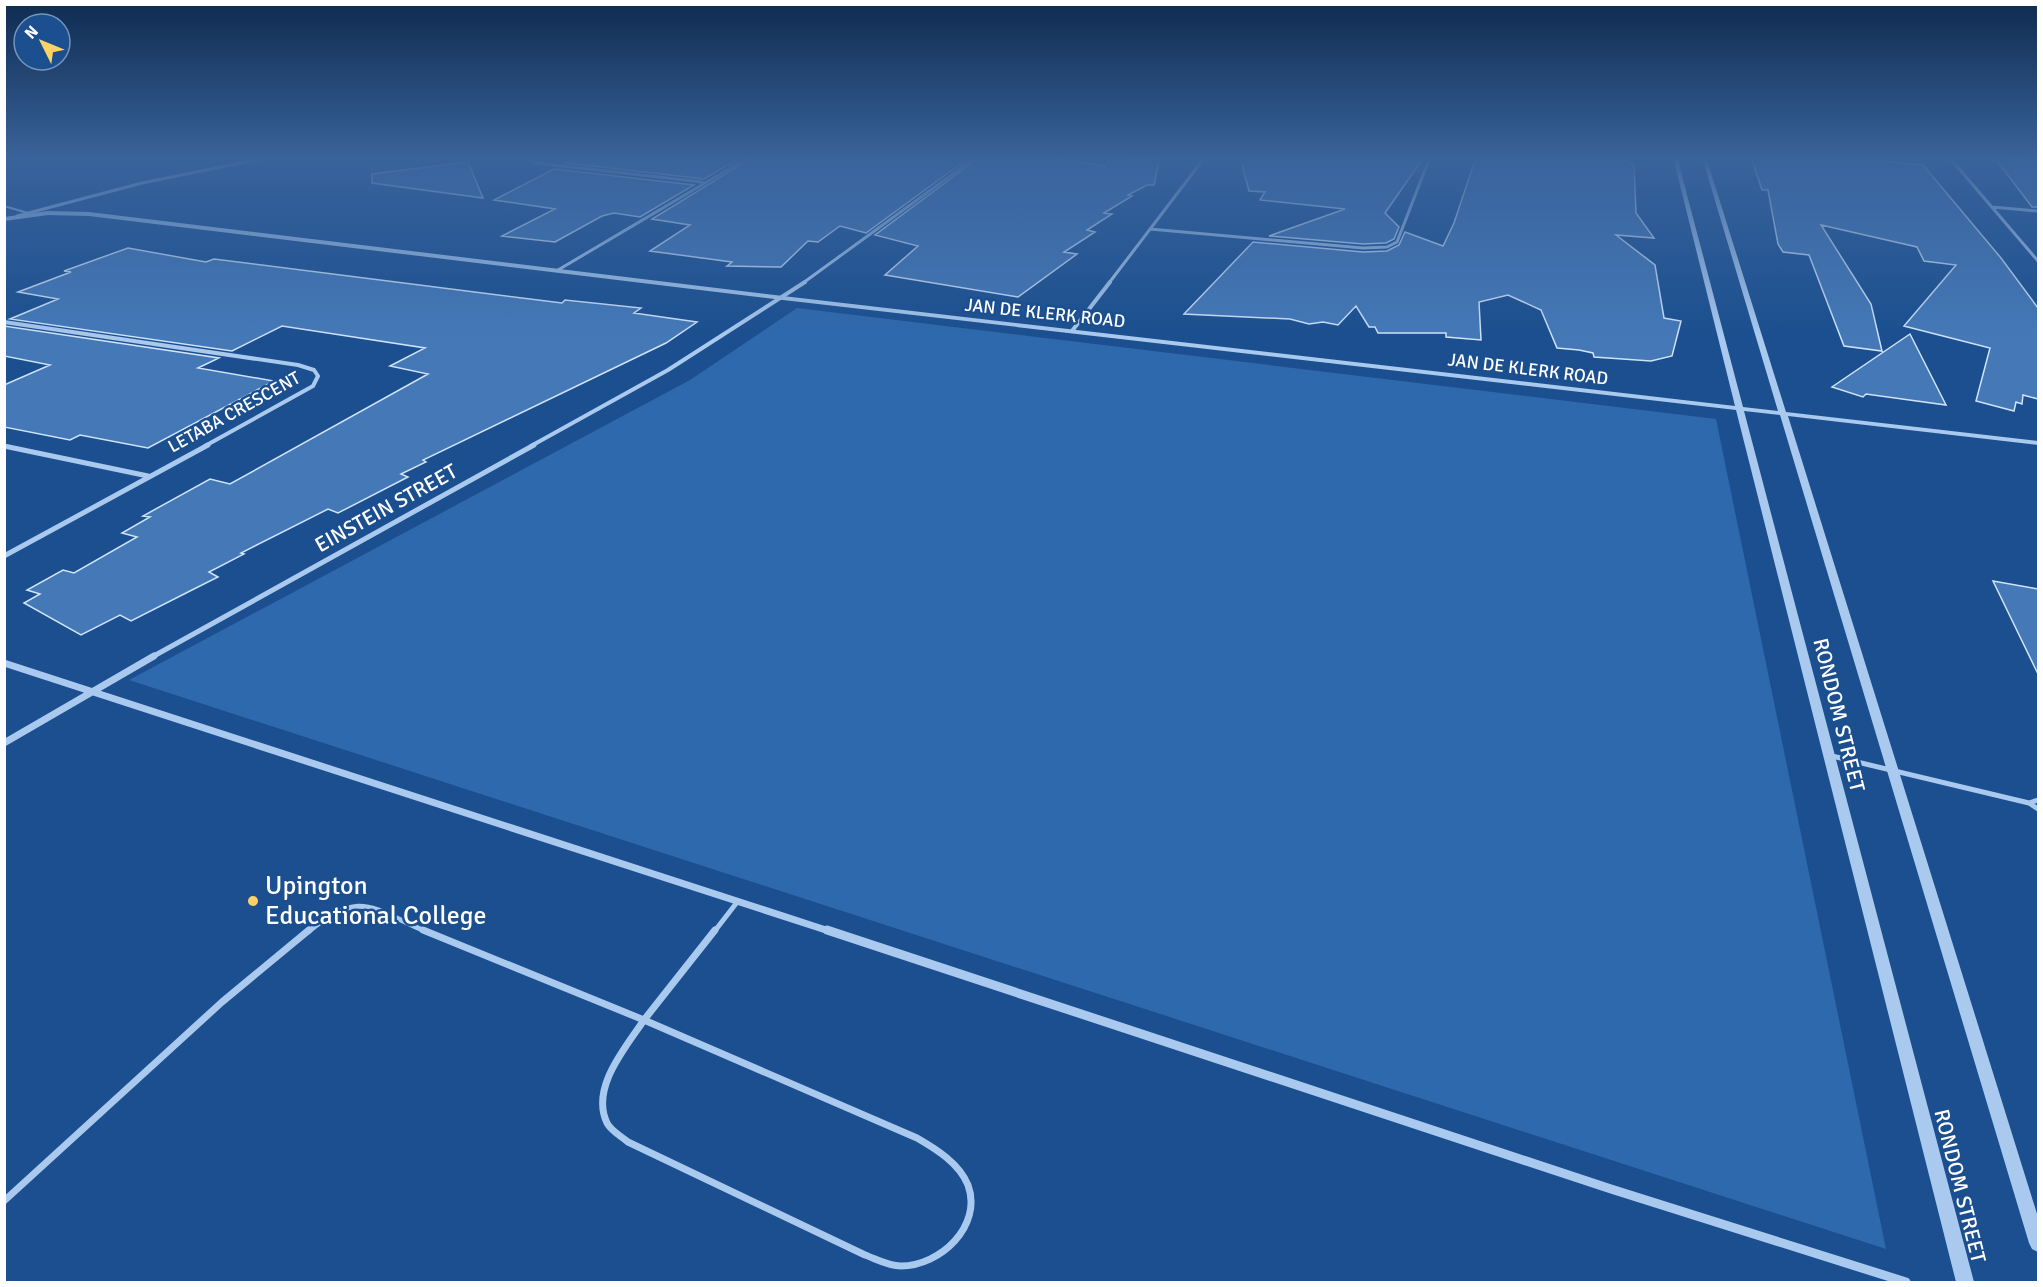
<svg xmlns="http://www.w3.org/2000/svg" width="2043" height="1287" font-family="Signika,sans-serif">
	<rect width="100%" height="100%" fill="#1b4f8f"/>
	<path fill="#2e69ad" d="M797 308 1716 419 1886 1249 129 680 690 380Z"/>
	<path fill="#4478b7" stroke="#cfe3fa" stroke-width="1.5" d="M577 157H742L704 179 566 163Z
		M753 157H970L866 233 840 226 818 242 808 241 781 267 727 266 732 262 650 251 690 225 652 219Z
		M980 157H1045L1105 166 1109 158 1159 160 1154 185H1147L1128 195 1132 196 1104 213 1112 214 1087 230 1095 232 1064 252 1077 254 1018 297 885 275 918 246 875 235Z
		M1240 157H1424L1385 213 1399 227 1394 239 1386 243 1363 244 1269 236 1345 209 1260 200 1265 192 1249 191Z
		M1476 157H1617L1634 165 1636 213 1654 238 1616 235 1655 265 1664 318 1681 321 1672 356 1651 361 1594 357 1593 353 1579 350 1557 348 1541 310 1508 295 1479 302 1481 340 1446 337V333H1378L1375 327H1369L1356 306 1338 325 1323 322 1309 324 1290 319 1184 314 1253 242 1363 252 1387 251 1399 245 1405 232 1443 246 1454 223Z
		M1751 157H1879L1881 161 1923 165 2001 258 2038 308V399L2023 395 2022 404 2016 402 2014 411 1976 401 1990 348 1904 326 1956 265 1924 261 1917 247 1821 225 1871 304 1882 351 1844 346 1809 255 1783 252 1778 244 1768 190H1762Z
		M1994 157 2038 162V207H2032Z
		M468 162 483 198 372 183V174Z
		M554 169 694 185 640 217 614 213 602 216 555 242 502 236 555 209 494 200Z
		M128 248 206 262 214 259 562 303 565 300 641 308 634 313 697 322 666 343 423 460 426 462 401 474 408 477 338 513 328 509 241 553 244 554 209 572 218 577 190 591 131 621 120 615 81 635 24 603 40 594 27 590 63 570 74 573 137 537 122 533 150 517 143 516 210 479 230 484 428 374 390 366 425 348 282 326 232 351 10 319 58 299 18 292 71 272 64 271Z
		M4 326 219 358 198 368 274 381 148 448 80 435 70 440 4 427V385L50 365 4 356Z
		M1910 334 1946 405 1866 394 1863 397 1832 387Z
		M1993 581 2038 589V674Z"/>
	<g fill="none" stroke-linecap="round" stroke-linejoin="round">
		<path stroke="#a9c9ee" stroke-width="2" d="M4 206 28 213"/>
		<path stroke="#a9c9ee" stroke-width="5" d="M1832 756 2029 803 2038 809
			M2029 803 2038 800
			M308 932C362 887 373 910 427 932
			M714 932 738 901"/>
		<path stroke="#a9c9ee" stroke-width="7" d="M423 930 644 1020 715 930
			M644 1020 917 1138C936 1149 959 1163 968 1185 983 1226 940 1266 901 1266 888 1266 876 1259 865 1255L628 1142C621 1136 611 1131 607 1123 590 1088 626 1047 644 1020Z
			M4 1201 222 1002 309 930"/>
		<path stroke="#a9c9ee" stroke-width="3" d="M524 157 536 163 702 182
			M1949 157 2038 261
			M1992 207 2038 211
			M17 216 142 183 270 157
			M1150 229 1363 248 1387 247 1397 242 1430 157
			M558 270 749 157
			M803 283 976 157
			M1109 283 1205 157"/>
		<path stroke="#a9c9ee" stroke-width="4" d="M4 322 298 365 314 370 318 376 313 386 205 446
			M1072 331 1110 282
			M531 446 668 370 805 282"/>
		<path stroke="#a9c9ee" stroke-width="5" d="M4 446 148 476
			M4 556 208 445
			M152 657 534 445"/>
		<path stroke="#a9c9ee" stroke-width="7" d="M4 663 832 932
			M4 743 154 656"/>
		<path stroke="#a9c9ee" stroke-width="9" d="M827 930 1611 1189 1906 1282"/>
		<path fill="#a9c9ee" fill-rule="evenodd" d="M1673 157H1677L1743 407 1778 411 1702 157H1706L1786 412 2038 441V445L1788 416 2038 1217V1252L2032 1249 2029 1243 1780 415 1744 411 1974 1282H1956L1736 410 783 300 89 216 48 215 4 221V217L48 211 89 212 783 296 1735 406Z"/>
	</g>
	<linearGradient id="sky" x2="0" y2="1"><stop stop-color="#0f2b4f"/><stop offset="0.47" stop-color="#39639b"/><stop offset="1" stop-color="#39639b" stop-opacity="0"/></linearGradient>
	<rect width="2043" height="337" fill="url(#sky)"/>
	<circle fill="#ffd166" stroke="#1b4f8f" stroke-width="2" cx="253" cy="901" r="6"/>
	<g text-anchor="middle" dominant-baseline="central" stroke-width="5" stroke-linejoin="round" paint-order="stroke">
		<g font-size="18" fill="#fff" stroke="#1b4f8f">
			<text transform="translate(1045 313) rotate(6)">JAN DE KLERK ROAD</text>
			<text transform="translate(1528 369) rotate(7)">JAN DE KLERK ROAD</text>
			<text transform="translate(234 412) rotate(-29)">LETABA CRESCENT</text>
		</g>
		<g font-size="21" fill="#fff" stroke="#1b4f8f">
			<text transform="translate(386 508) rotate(-29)">EINSTEIN STREET</text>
			<text transform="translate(1839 715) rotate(76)">RONDOM STREET</text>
			<text transform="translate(1960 1186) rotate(76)">RONDOM STREET</text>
		</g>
		<g font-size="26" fill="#fff" stroke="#1b4f8f" text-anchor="start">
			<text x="265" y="886">Upington<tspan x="265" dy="30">Educational College</tspan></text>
		</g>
	</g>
	<rect width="2043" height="1287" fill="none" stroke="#ffffff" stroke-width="12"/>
	<g transform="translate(42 42) rotate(313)"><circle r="28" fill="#1b4f8f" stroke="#7695bc" stroke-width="1.5"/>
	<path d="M0-4.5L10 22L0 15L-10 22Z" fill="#ffd166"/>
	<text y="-9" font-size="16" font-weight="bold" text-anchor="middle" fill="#ffffff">N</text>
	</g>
</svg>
